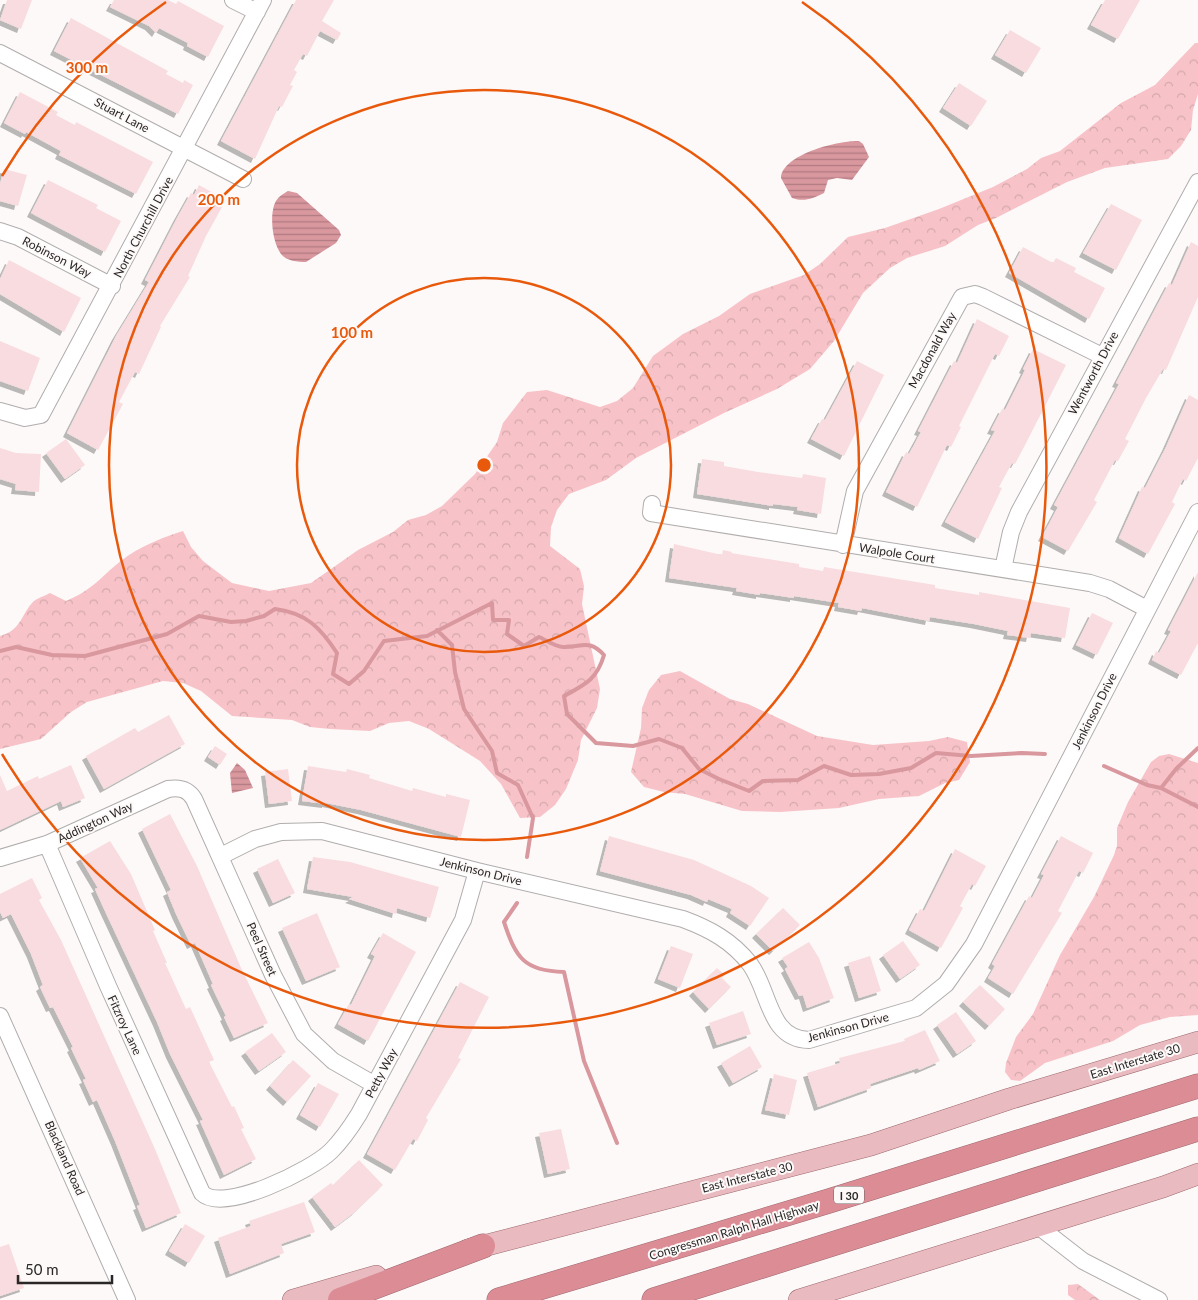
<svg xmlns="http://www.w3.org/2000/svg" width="1198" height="1300" font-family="Lato,sans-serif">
	<defs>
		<pattern id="forest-crowns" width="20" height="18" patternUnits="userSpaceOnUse" patternTransform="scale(1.25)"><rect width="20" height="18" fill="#f7c3c8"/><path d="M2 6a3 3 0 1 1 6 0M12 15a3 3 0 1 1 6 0" fill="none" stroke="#d4a8ac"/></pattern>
		<pattern id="water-rules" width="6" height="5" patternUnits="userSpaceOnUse" patternTransform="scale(1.25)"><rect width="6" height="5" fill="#d9979e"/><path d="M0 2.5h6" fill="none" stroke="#b07b81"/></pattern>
		<filter id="shadow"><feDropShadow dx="-4" dy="4" stdDeviation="0" flood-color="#0004"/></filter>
	</defs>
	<rect width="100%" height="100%" fill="#fdf9f9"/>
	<path fill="url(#forest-crowns)" d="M1195 43H1198V94L1193 110 1191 130 1181 146 1168 159 1105 168 1067 182 996 218 978 225 945 246 907 258 890 268 863 293 834 341 810 369 777 389 724 413 636 458 606 480 569 494 557 510 551 527 550 546 580 569 584 586 582 604 600 689 597 708 581 740 578 760 566 789 555 805 540 817 520 818 501 784 480 761 429 729 409 721 389 723 370 731 330 729 310 727 292 720 232 716 201 691 183 683 163 681 87 702 71 712 41 739 0 749V636C21 630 20 617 32 603 36 598 45 596 50 593L66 601C97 588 104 572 129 555 146 544 164 537 183 531L191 547 203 561 232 583 269 591 311 583 358 550 393 532 408 520 426 515 442 506 475 474 497 442 503 423 527 392 547 390 600 407 617 401 633 388 653 356 683 334 719 316 750 294 804 275 820 264 848 237 885 228 939 209 993 187 1027 169 1041 158 1060 151 1121 103 1155 85Z
		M680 671 730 699 748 704 817 736 873 745 929 741 948 737 967 742 970 762 959 780 945 783 919 796 879 799 839 808 780 812 742 811 685 794 664 792 644 787 631 772 641 728 642 708 649 690 661 675Z
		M1169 754 1198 763V1015L1170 1017 1140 1025 1113 1041 1045 1063 1020 1081 1011 1080 1005 1072 1006 1063 1016 1037 1033 1014 1060 955 1094 897 1114 855 1117 846V828L1128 802 1151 762 1159 756Z
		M1078 1284 1100 1300H1075L1068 1295V1285Z"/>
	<path fill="url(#water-rules)" d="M859 141 863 144 869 157 852 180 837 178 828 180 824 193C812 199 804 202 792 198L781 178C782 154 840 140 859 141Z
		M288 191 297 193 339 230 341 235 336 243 306 262C298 262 286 261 281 254 272 242 269 213 276 201 279 196 283 194 288 191Z
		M237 763 245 770 253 788 232 793 230 773Z"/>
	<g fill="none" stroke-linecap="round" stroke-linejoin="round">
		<path stroke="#d9979e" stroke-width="4" d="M437 630 452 645 455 672 464 709 492 751 497 773 518 785 533 818 527 857
			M0 651 16 647 52 655 85 656 167 634 199 616 231 622 246 621 264 616 275 609C306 613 320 627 337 653L333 674 349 684 364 671 384 641 427 636 492 603 493 620H509L507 634 524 646 539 637C546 640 557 648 564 647 583 647 589 639 604 655 597 679 586 684 564 696L567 714 596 743 633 746 659 739 682 748 699 769 719 779 749 791 763 781 798 780 824 766 851 775 879 774 911 768 936 753 971 756 1022 753 1045 754
			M1104 766 1147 785 1161 788 1176 769 1198 748
			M1161 788 1198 807
			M517 903 504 922C516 958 524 971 564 972L584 1061 617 1143"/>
	</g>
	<path fill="#f9dcdf" filter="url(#shadow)" d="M7 0H32L21 29 0 20Z
		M114 0H168L176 4 178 1 224 26 208 57 187 46 188 43 159 28 156 33 149 26 110 7Z
		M296 0H334L322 21 341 33 337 40 320 31 307 56 303 54 294 70 297 72 290 85 293 86 282 107 279 106 255 159 221 141Z
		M1105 0H1140L1118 39 1091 25Z
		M71 18 168 71 166 74 183 83 184 80 193 85 178 114 54 51Z
		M1010 30 1041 48 1026 73 995 55Z
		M959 83 987 101 971 126 943 108Z
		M20 92 58 112 56 115 75 125 76 122 153 162 136 194 59 155 61 151 26 132 25 134 4 123Z
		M4 169 27 175 18 206 0 201V184Z
		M48 180 98 205 96 208 121 221 105 252 31 213Z
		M199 185 226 200 206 236 188 276 190 277 160 326 161 327 139 374 135 372 119 402 123 404 98 450 67 433 116 336 149 282 145 280 177 218 191 193 194 195Z
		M1111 204 1142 220 1116 270 1083 253Z
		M1191 242 1198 246V297L1166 370 1163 369 1146 398 1125 439 1129 441 1118 461 1115 460 1094 500 1097 502 1068 551 1042 537 1058 507 1054 505 1119 384 1116 383 1169 283 1172 285Z
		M1023 247 1053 263 1056 258 1076 268 1074 272 1105 288 1089 319 1009 273Z
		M9 260 81 298 64 332 0 294V279Z
		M977 319 1009 336 999 356 995 354 959 426 961 427 951 447 947 445 917 507 886 492 906 452 909 454 921 432 918 431 954 361 957 363Z
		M0 341 40 358 28 391 0 381Z
		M1033 349 1066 365 1024 447 1015 464 1012 463 999 487 1002 488 978 539 945 522 995 431 991 430 1002 409 1005 410 1025 370 1023 369Z
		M857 361 884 375 844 456 811 439 822 419 825 420Z
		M1189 395 1198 400V458L1186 481 1183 479 1172 502 1175 504 1148 554 1119 538 1142 487 1145 488 1166 447Z
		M66 439 85 465 65 479 46 453Z
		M0 448 16 453 41 454 39 492 15 490 16 484 0 479Z
		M702 459 724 462V466L758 472 802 478 803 474 826 478 821 514 797 510 798 507 773 504V506L697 494Z
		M674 544 722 555 723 550 732 552 731 553 799 564V567L823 571 824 567 935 585V588L979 595V592L1070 608 1065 638 1031 633 1030 638 1007 635 1008 631 974 624 930 617 929 621 862 608 861 611 838 607 839 603 794 596V598L760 593V595L736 591 737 588 669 578Z
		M1198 572V643L1181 675 1152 660 1156 651 1159 653 1171 631 1168 630Z
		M1092 613 1113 623 1097 655 1076 645Z
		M169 715 185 744 104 789 86 756 135 728 138 732Z
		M215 746 227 754 220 765 208 757Z
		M71 765 85 798 63 807 61 801 0 830V775L7 791 38 776 39 779Z
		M308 766 346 772 347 769 370 775 369 778 412 791 413 788 446 797V794L470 800 461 837 361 810 326 803V804L302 801Z
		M288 769 292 801 269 804 265 772Z
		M170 814 197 866 242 970 268 1023 234 1038 224 1017 226 1016 211 985 213 984 195 943 191 945 176 914 167 892 171 890 142 829Z
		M609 836 694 860 751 886 769 898 750 926 730 913 732 909 708 899 707 902 691 895 600 871Z
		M1061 836 1093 853 1083 873 1079 871 1058 911 1062 913 1013 994 988 978 995 966 992 964 1029 896 1032 898 1044 875 1041 874Z
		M110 841 131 874 155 930 153 931 167 963H165L186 1009 190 1007 214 1060 209 1062 232 1107 234 1106 244 1128 241 1129 256 1159 224 1175 200 1121 203 1120 170 1054 157 1022 105 911 95 889 98 888 80 858Z
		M955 849 986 866 975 886 972 884 960 906 963 908 941 948 909 930 920 909 924 911Z
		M313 857 350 862 439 887 430 918 397 908 396 914 349 899 353 897 307 889Z
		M278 859 295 893 273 903 257 869Z
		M32 878 42 898 39 900 61 940 155 1149 181 1213 146 1228 137 1206 140 1205 115 1141 97 1100 93 1102 83 1080 86 1079 71 1048 73 1047 53 1007 50 1008 40 987 43 985 31 954 11 914 3 918 0 912V894Z
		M783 908 800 925 773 951 756 934Z
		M317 913 340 967 306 981 282 928Z
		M383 933 416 952 368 1041 338 1024 349 1004 351 1005 375 956 371 954Z
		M903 941 920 965 900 979 883 955Z
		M809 942 819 958 834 998 807 1008 803 995 799 996 785 969 788 967 782 958Z
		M671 946 693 954 680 988 658 979Z
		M870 956 881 991 859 998 848 963Z
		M717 968 725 975 722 978 731 987 709 1009 693 992Z
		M460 982 489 997 458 1058 461 1059 426 1118 428 1120 417 1141 413 1139 395 1170 367 1154Z
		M980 985 1005 1009 989 1026 963 1002Z
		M743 1011 751 1034 717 1045 709 1023Z
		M956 1012 976 1041 957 1054 937 1025Z
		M925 1030 940 1061 919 1070 918 1068 870 1084 871 1088 818 1107 807 1073 840 1063 839 1058 905 1041 904 1039Z
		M272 1033 286 1052 259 1071 245 1052Z
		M750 1046 762 1067 733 1083 721 1063Z
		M293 1060 311 1076 287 1102 270 1086Z
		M774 1074 797 1080 789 1115 765 1110Z
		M318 1083 339 1094 320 1127 300 1115Z
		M561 1129 570 1169 548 1174 539 1133Z
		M359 1160 383 1185 355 1212 335 1227 312 1197 331 1183 333 1185Z
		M304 1202 315 1232 281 1244 284 1253 230 1274 218 1238 251 1226 249 1221Z
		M185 1224 205 1236 189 1263 169 1251Z
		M9 1244 24 1288 0 1296V1247Z"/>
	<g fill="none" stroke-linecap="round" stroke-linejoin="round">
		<g stroke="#b1adad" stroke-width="18">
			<path id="minor" d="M233 0 257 12
				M0 53 243 179
				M0 231 18 237 112 286
				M0 411 25 418 41 415 263 0
				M652 504 651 513 1090 583 1109 589 1147 609
				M843 545 855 491 962 297 975 294 983 297 1102 356
				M1003 569 1011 532 1019 512 1198 182
				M47 844 108 986 202 1193C223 1214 312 1170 331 1151 342 1140 351 1127 359 1114L463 920 477 871
				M221 856 255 839 281 832 322 831 477 871 683 919C710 929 732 941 750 964 770 991 768 1039 809 1040L916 1008 946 984 974 944 1198 512
				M0 858 47 844 168 789C180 787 188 789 194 799L273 975 304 1034 333 1061 375 1085
				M0 1016 127 1300
				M1038 1226 1083 1261 1159 1300"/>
		</g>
		<g stroke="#9d696e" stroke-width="22">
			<path id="major" d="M468 1250 871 1145 1009 1099 1198 1042
				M293 1300 376 1276
				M799 1300 1163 1187 1198 1174"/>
		</g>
		<g stroke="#9d696e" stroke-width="25">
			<path id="highway" d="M340 1300 483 1246
				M499 1300 829 1201 1198 1086
				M654 1300 1198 1129"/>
		</g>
		<use href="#minor" stroke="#fff" stroke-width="16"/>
		<use href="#major" stroke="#e9babf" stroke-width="21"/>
		<use href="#highway" stroke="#db8c95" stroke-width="24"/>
	</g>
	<g fill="none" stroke="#e8590c" stroke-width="2.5">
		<circle cx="484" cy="465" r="187"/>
		<circle cx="484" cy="465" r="375"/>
		<path d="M2 176A562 562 0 0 1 166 2M802 2A562 562 0 1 1 2 754"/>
	</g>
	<g text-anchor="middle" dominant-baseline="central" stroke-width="4" stroke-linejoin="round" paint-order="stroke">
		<rect fill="#fdf9f9" stroke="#696666" stroke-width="1" x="834" y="1186.5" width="30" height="17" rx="4"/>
		<g font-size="11" font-weight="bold" fill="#292727">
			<text x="849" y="1195">I 30</text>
		</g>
		<g font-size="12" fill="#292727" stroke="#fdf9f9">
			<text transform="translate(122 115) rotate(28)">Stuart Lane</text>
			<text transform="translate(143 227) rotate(-62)">North Churchill Drive</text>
			<text transform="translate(57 257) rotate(27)">Robinson Way</text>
			<text transform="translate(932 350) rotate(-61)">Macdonald Way</text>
			<text transform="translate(1093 373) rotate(-62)">Wentworth Drive</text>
			<text transform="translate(897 553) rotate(9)">Walpole Court</text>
			<text transform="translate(1094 711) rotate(-63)">Jenkinson Drive</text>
			<text transform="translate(95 822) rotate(-25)">Addington Way</text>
			<text transform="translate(481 871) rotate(14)">Jenkinson Drive</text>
			<text transform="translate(262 949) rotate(66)">Peel Street</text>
			<text transform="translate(125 1025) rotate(65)">Fitzroy Lane</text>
			<text transform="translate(848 1027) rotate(-15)">Jenkinson Drive</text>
			<text transform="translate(1135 1061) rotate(-17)">East Interstate 30</text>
			<text transform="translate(381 1073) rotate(-62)">Petty Way</text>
			<text transform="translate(65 1158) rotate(66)">Blackland Road</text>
			<text transform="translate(747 1177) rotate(-14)">East Interstate 30</text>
			<text transform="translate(734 1230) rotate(-17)">Congressman Ralph Hall Highway</text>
		</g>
	</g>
	<circle cx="484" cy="465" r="8" fill="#e8590c" stroke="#fdf9f9" stroke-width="2.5"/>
	<g font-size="15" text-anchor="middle" font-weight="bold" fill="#e8590c" stroke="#fdf9f9" stroke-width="4" stroke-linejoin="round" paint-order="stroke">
		<text x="87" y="73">300 m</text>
		<text x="219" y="205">200 m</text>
		<text x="352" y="338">100 m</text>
	</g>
	<path d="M18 1275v8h94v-8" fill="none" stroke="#292727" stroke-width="2.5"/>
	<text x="25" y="1275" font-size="15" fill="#292727" stroke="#fdf9f9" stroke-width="4" paint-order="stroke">50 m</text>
</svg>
